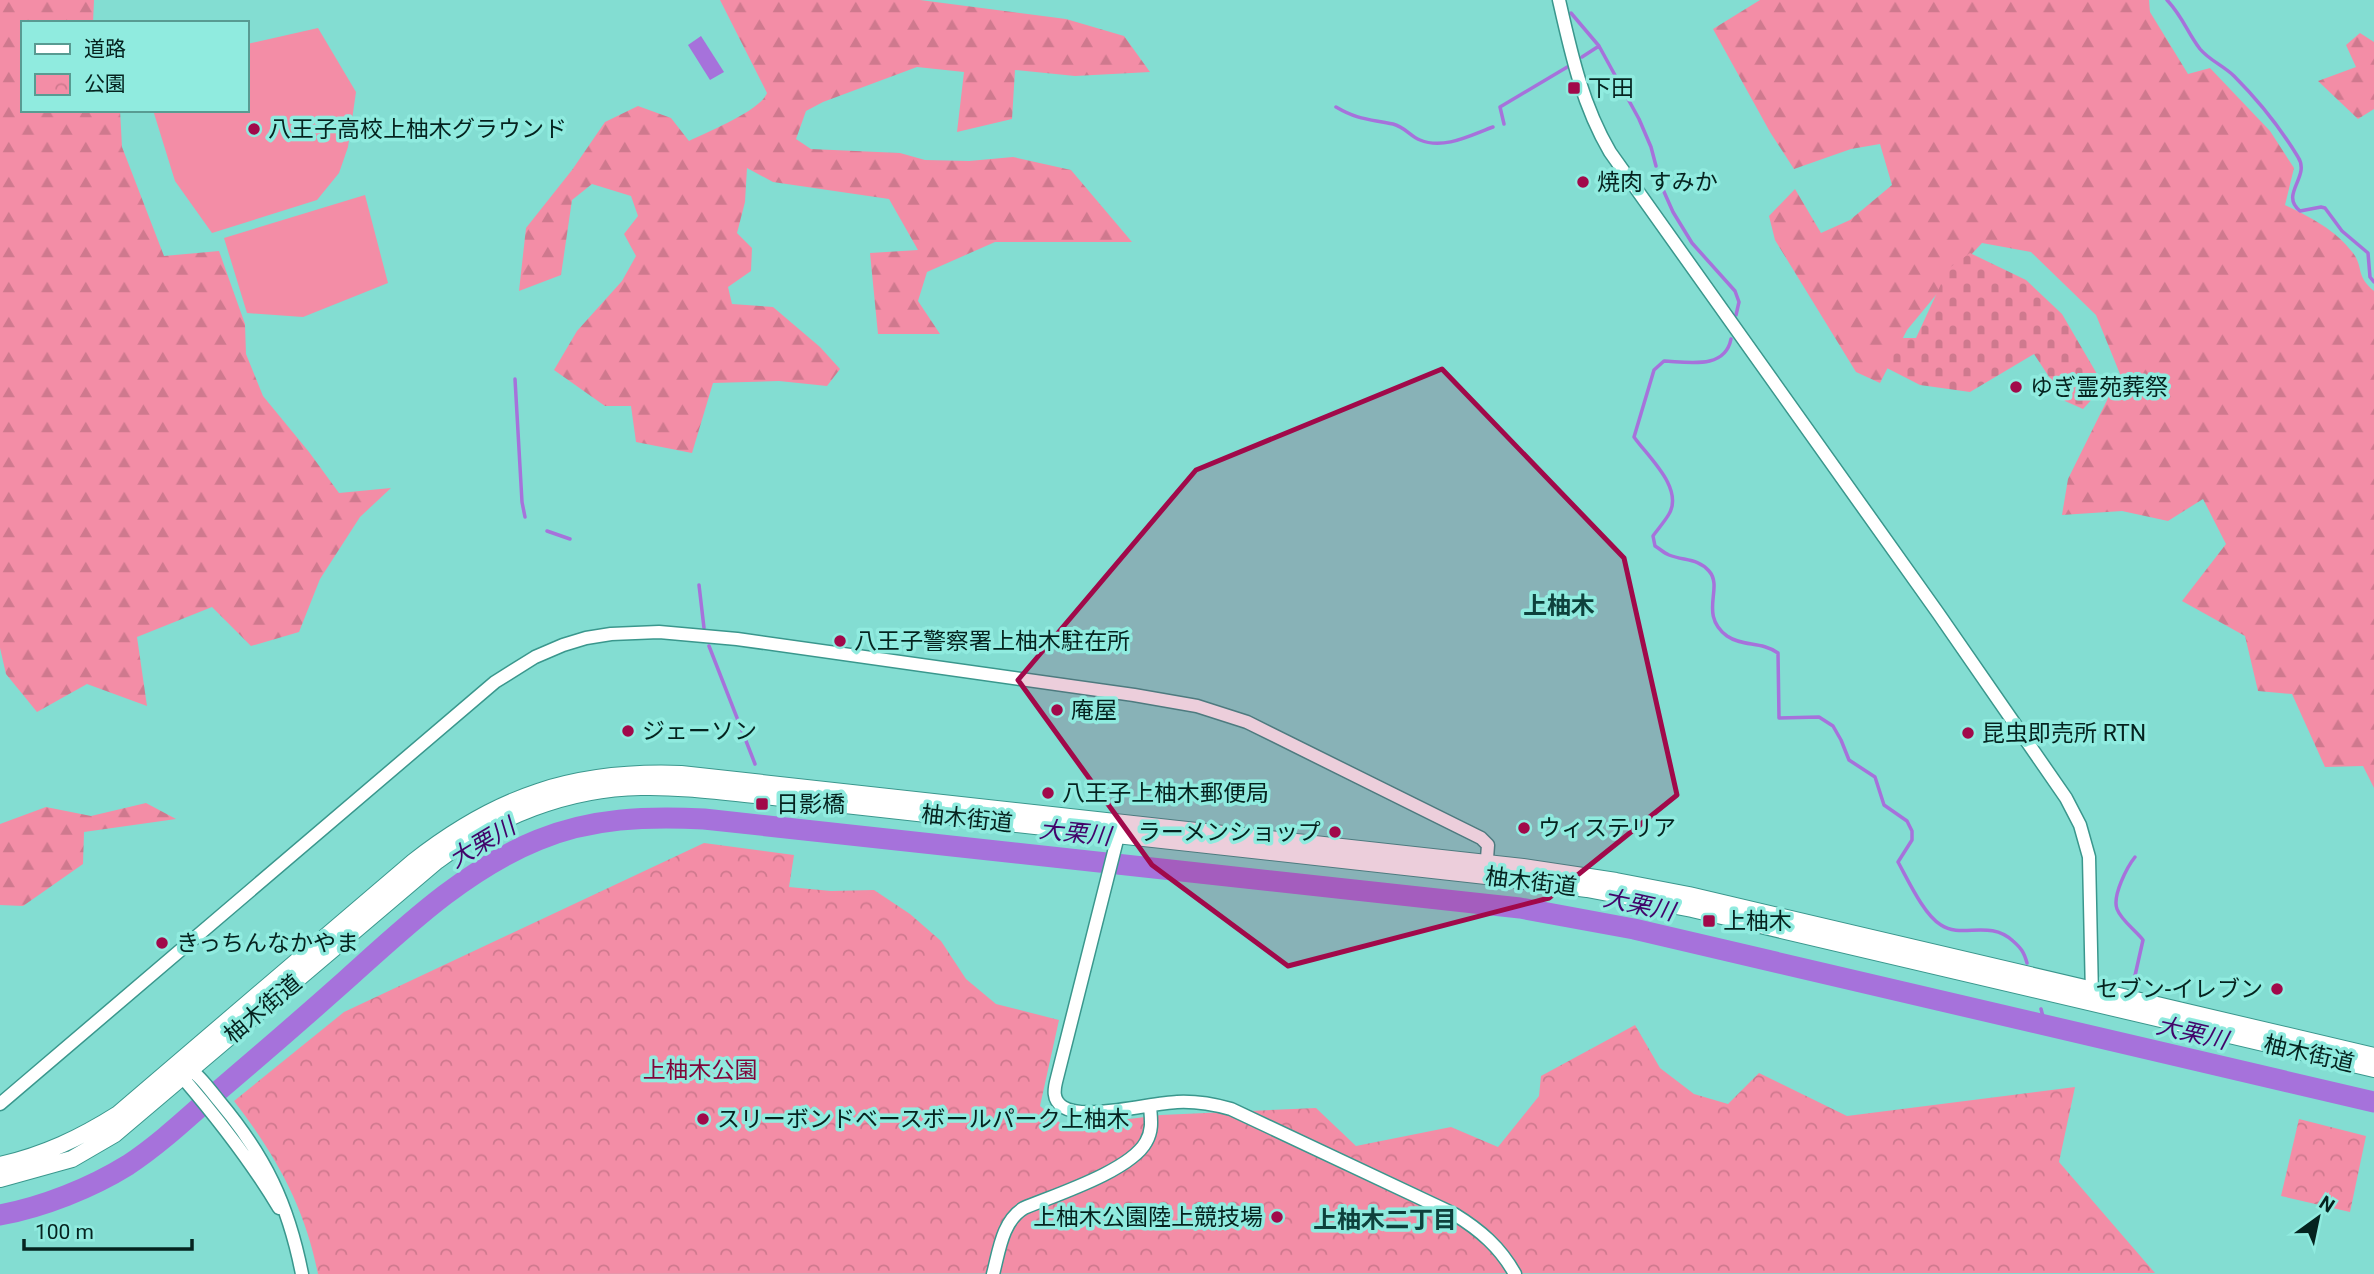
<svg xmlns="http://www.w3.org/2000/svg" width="2374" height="1274" font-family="Roboto,'Noto Sans JP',sans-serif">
	<defs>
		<pattern id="forest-firs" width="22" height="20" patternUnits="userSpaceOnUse" patternTransform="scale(1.75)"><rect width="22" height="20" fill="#f38da6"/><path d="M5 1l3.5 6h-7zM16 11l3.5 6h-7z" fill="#cf798e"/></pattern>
		<pattern id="cemetery-stones" width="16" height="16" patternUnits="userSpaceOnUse" patternTransform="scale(1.75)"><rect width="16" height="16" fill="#f38da6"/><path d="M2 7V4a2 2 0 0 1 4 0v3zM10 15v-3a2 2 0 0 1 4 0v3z" fill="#cf798e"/></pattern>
		<pattern id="park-crowns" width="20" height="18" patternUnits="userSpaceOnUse" patternTransform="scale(1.75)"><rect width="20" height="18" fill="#f38da6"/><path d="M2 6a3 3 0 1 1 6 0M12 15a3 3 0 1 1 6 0" fill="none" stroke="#cf798e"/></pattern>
	</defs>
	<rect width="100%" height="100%" fill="#83ddd2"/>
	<path fill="#f38da6" d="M318 28 356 92 348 147 339 173 317 200 212 233 175 181 153 110H247V44Z
		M365 195 388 283 303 317 247 313 224 238Z"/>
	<path fill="url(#forest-firs)" d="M0 0H94L93 23H23V110H120L122 147 164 256 219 251 245 324 246 354 263 396 309 452 339 493 391 488 360 517 320 579 299 632 251 646 212 607 137 637 147 706 87 684 37 712 6 674 0 648Z
		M720 0H920L1066 19 1124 36 1150 72 1075 76 1015 70 1012 119 957 132 964 72 917 67 823 102 806 111 796 139 811 149 900 153 925 160 969 161 1013 157 1071 170 1132 242H995L927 272 918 301 940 334H878L870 253 918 250 889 199 773 182 747 168 745 202 737 233 752 248 751 271 728 287 732 304 773 307 820 347 840 369 827 386 779 381 713 383 692 453 636 442 631 406H605L554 370 577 331 622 281 636 256 624 234 638 216 631 196 592 184 572 200 561 275 519 291 526 228 572 170 605 122 638 106 671 118 689 141C707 132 760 111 767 93Z
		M1760 0H2149L2150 12 2188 74 2210 68 2270 131 2294 168 2285 205C2310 217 2336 230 2353 253 2364 268 2355 275 2374 291V788L2363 766 2325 767 2292 694 2258 691 2245 636 2182 601 2226 544 2203 499 2168 521 2122 511 2062 515 2068 479 2120 374 2096 315 2031 252 1982 243 1955 272 1907 330 1880 383 1856 372 1775 240 1769 216 1795 189 1821 233 1850 220 1892 185 1880 144 1851 149 1794 169 1770 132 1713 29Z
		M2360 33 2374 42V109L2358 119 2318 81 2356 67 2346 45Z
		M146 803 176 819 84 832 83 864 23 906 0 905V824L46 807 91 816Z"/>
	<path fill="url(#cemetery-stones)" d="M1970 253 2026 280 2062 314 2104 386 2083 409 2065 401 2034 354 1970 392 1920 385 1881 365 1896 338H1916L1948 269Z"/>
	<path fill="url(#park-crowns)" d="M704 843 794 855 789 887 831 891 874 890 910 914 941 941 966 979 996 1004 1059 1020 1040 1106 1065 1127 1161 1115 1316 1108 1356 1146 1451 1127 1498 1147 1539 1096 1541 1076 1635 1025 1660 1068 1694 1094 1728 1104 1759 1073 1847 1116 2075 1087 2059 1162 2155 1273 318 1274C305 1207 275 1154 234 1101L344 1012Z
		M2299 1119 2366 1136 2350 1212 2281 1196Z"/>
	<path fill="#a672db" d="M701 36 724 72 710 80 688 45Z"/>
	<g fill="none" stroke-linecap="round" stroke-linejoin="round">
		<path stroke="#a672db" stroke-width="3.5" d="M2167 0C2183 17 2187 32 2200 49 2209 60 2224 66 2234 76 2258 100 2281 129 2298 157 2311 177 2279 194 2300 211L2321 207 2325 208 2342 231 2368 253 2370 277 2374 282
			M1571 13 1599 46 1639 119 1651 147 1656 166
			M1582 57 1599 46
			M1336 107C1358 120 1369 119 1393 124 1405 127 1410 136 1420 140 1444 150 1471 135 1493 127
			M1504 124 1500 107 1569 66
			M1661 185 1673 212 1692 243 1735 291 1739 302 1736 315
			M1731 339C1725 370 1688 362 1664 361L1654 370 1634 437C1648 457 1684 488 1669 514 1665 521 1658 529 1653 536L1655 546C1660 549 1664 553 1669 555 1684 561 1698 558 1709 571 1724 588 1698 614 1727 636 1743 647 1761 641 1778 653L1779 718 1819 717 1833 726 1841 740 1849 760 1875 777 1884 805 1907 821 1912 831V840L1898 862C1908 880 1924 915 1941 925 1962 939 1989 919 2013 941 2021 948 2024 952 2027 963
			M515 379 522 502 525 517
			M547 531 570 539
			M699 585 704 628
			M709 646 755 764
			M780 815 787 829
			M2134 980 2143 940C2136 931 2121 920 2117 909 2112 896 2127 867 2135 857
			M2041 1009 2045 1024
			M2120 1043 2121 1039"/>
		<path stroke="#a672db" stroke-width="21" d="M0 1215C43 1207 91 1188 128 1165 157 1146 184 1121 210 1098 256 1059 301 1020 346 980 404 928 464 870 538 840 591 818 647 816 704 819L1520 908 1634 929 2374 1102"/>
		<g stroke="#3a978d" stroke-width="15">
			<path id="minor" d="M1559 0C1571 53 1582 104 1610 152L1938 613 2066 798 2080 825 2089 857 2092 996
				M1120 828 1057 1078C1054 1089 1052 1100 1063 1107 1085 1121 1150 1103 1177 1102 1196 1101 1213 1104 1231 1109L1454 1214C1480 1230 1500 1247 1515 1274
				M185 1066C199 1074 209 1089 219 1101 265 1156 288 1203 302 1274
				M181 1070 183 1078C219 1120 251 1161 279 1208
				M0 1104 495 682 535 657 563 645 586 638 611 634 659 632 737 639 1134 695 1197 706 1247 722 1481 838 1488 845 1486 872
				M993 1274C999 1252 1002 1221 1024 1208 1055 1195 1130 1171 1146 1142 1153 1130 1151 1119 1150 1106"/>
		</g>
		<g stroke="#3a978d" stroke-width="18">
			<path id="major" d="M0 1165C44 1155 80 1138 118 1114L413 862C497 796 574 770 681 774L1523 867 1616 881 1689 895 2374 1056
				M0 1179 72 1159 115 1134 437 861C496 817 567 788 641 787 682 786 723 792 764 796L1486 876 1587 889 1692 909 2374 1069"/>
		</g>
		<use href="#minor" stroke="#fff" stroke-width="12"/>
		<use href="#major" stroke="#fff" stroke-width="16"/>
	</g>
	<path fill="#a1094a" fill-opacity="0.2" stroke="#a1094a" stroke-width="5" stroke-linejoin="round" d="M1442 369 1624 558 1677 795 1549 898 1288 966 1152 865 1018 680 1196 470Z"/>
	<g fill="#a1094a" stroke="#90ebdf" stroke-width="2.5">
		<rect x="1567" y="81" width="14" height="14" rx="3.5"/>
		<circle cx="254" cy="129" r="7"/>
		<circle cx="1583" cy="182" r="7"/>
		<circle cx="2016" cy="387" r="7"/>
		<circle cx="840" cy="641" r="7"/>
		<circle cx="1057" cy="710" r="7"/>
		<circle cx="628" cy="731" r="7"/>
		<circle cx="1968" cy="733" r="7"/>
		<circle cx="1048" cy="793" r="7"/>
		<rect x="755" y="797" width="14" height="14" rx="3.5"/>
		<circle cx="1524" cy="828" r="7"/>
		<circle cx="1335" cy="832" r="7"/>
		<rect x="1702" y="914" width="14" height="14" rx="3.5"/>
		<circle cx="162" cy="943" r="7"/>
		<circle cx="2277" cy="989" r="7"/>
		<circle cx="703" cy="1119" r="7"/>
		<circle cx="1277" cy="1217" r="7"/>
	</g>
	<g text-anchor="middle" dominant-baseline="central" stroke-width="7" stroke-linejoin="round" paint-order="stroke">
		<g font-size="23" fill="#05231f" stroke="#90ebdf" text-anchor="start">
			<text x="1588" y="88">下田</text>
			<text x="268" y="129">八王子高校上柚木グラウンド</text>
			<text x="1597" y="182">焼肉 すみか</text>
			<text x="2030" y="387">ゆぎ霊苑葬祭</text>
			<text x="854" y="641">八王子警察署上柚木駐在所</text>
			<text x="1071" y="710">庵屋</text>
			<text x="642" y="731">ジェーソン</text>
			<text x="1982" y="733">昆虫即売所 RTN</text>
			<text x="1062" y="793">八王子上柚木郵便局</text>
			<text x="776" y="804">日影橋</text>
			<text x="1538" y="828">ウィステリア</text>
			<text x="1321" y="832" text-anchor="end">ラーメンショップ</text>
			<text x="1723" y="921">上柚木</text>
			<text x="176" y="943">きっちんなかやま</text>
			<text x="2263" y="989" text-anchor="end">セブン-イレブン</text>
			<text x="717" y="1119">スリーボンドベースボールパーク上柚木</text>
			<text x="1263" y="1217" text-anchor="end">上柚木公園陸上競技場</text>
		</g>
		<g font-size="23" fill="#05231f" stroke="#90ebdf">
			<text transform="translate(967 819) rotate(6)">柚木街道</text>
			<text transform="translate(1531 882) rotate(7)">柚木街道</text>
			<text transform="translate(263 1009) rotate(-40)">柚木街道</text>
			<text transform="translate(2309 1054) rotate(13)">柚木街道</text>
		</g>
		<g font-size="23" fill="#80073a" stroke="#90ebdf">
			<text x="700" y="1070">上柚木公園</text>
		</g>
		<g font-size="24" font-weight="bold" fill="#0e413c" stroke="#90ebdf">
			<text x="1559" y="606">上柚木</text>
			<text x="1385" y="1220">上柚木二丁目</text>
		</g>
		<g font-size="24" font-style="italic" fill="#42056a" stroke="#90ebdf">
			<text transform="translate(1075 833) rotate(6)">大栗川</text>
			<text transform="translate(482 843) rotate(-31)">大栗川</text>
			<text transform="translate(1639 905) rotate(12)">大栗川</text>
			<text transform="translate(2192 1033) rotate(13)">大栗川</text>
		</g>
	</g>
	<rect x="21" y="21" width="228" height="91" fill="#90ebdf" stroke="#589b92" stroke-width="2"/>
	<rect x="35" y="44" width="35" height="10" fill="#ffffff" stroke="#589b92" stroke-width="2"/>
	<text x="84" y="56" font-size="21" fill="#05231f">道路</text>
	<rect x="35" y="74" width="35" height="21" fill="url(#park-crowns)" stroke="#589b92" stroke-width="2"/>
	<text x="84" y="91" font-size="21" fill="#05231f">公園</text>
	<g transform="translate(2318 1218) rotate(33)" stroke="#90ebdf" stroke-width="5" paint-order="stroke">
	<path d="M0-5L12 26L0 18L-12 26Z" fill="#05231f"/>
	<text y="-10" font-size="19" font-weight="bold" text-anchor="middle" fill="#05231f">N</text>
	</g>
	<path d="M24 1239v10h168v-10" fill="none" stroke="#05231f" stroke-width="3.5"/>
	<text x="35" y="1239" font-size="21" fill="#05231f" stroke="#90ebdf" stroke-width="5" paint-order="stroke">100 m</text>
</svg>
